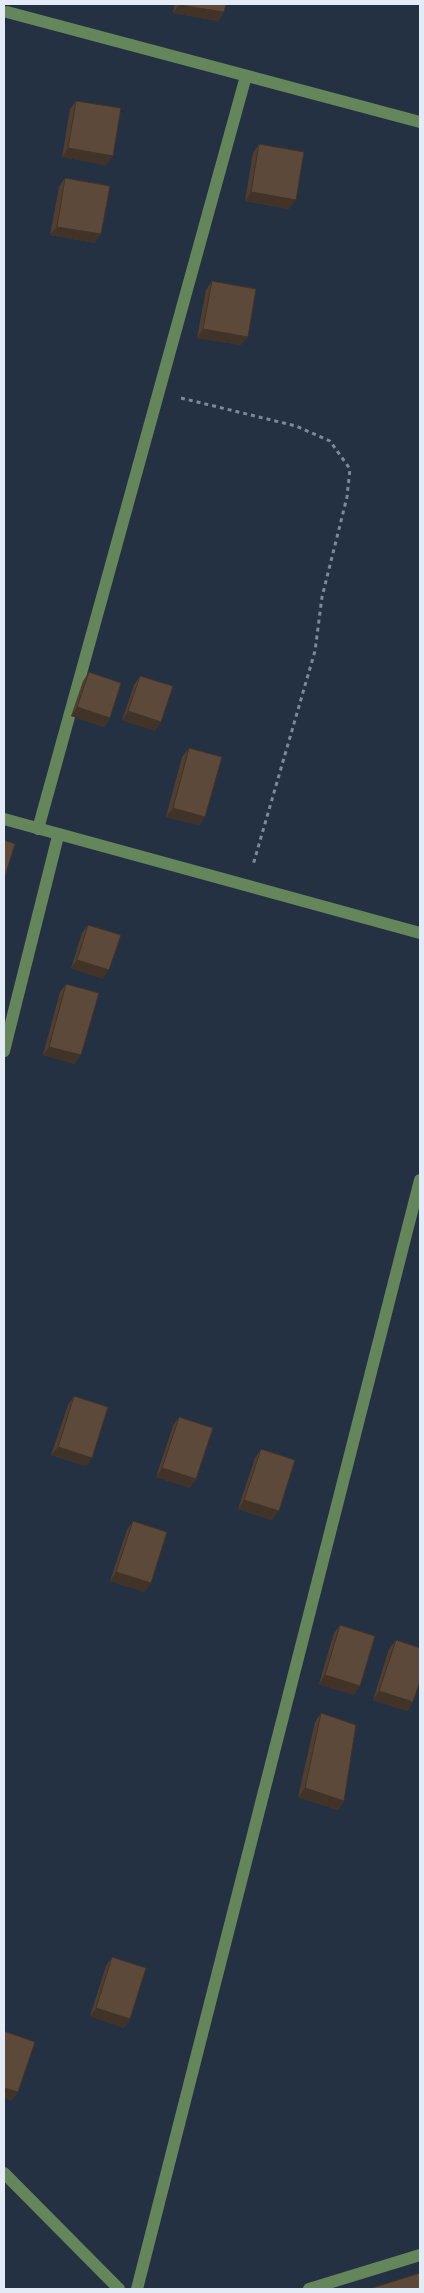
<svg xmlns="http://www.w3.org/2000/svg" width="424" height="2293" font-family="Arial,sans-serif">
	<rect width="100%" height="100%" fill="#243143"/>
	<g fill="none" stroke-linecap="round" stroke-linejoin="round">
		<path stroke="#7e8998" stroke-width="3" stroke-dasharray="4 4" stroke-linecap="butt" d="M181 398 296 426 330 441 350 469 347 497 322 597 315 651 253 865"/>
		<path stroke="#65855a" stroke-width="12" d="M7 12 420 122
			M4 819 420 933
			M38 829 246 76
			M4 1051 58 836
			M4 2173 119 2289
			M137 2289 420 1180
			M309 2289 420 2255"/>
	</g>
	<path fill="#503f31" d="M175 4H226L224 12 218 21 173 13Z
		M76 101 106 165 62 157 70 109Z
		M259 144 289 209 245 201 253 153Z
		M65 178 95 243 50 235 59 187Z
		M212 281 241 345 197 338 206 290Z
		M89 672 110 718 104 727 71 716 83 681Z
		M140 676 155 731 122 720 134 685Z
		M189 748 205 817 199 825 166 817 182 757Z
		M88 925 103 979 71 968 82 933Z
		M66 984 75 1064 43 1055 60 992Z
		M74 1396 92 1458 86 1466 51 1455 68 1405Z
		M179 1417 190 1488 156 1477 173 1426Z
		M261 1449 272 1520 238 1509 255 1458Z
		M133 1521 145 1592 110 1581 127 1530Z
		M340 1625 354 1695 319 1684 334 1633Z
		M396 1640 413 1702 407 1711 373 1700 389 1649Z
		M321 1713 344 1801 338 1810 298 1797 315 1722Z
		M112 1957 130 2019 124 2028 90 2016 106 1966Z"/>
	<path fill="#413328" d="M179 5 224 12 218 21 173 13Z
		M68 148 113 156 106 165 62 157Z
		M251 192 296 200 289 209 245 201Z
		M57 227 101 234 95 243 50 235Z
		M203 329 248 337 241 345 197 338Z
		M77 707 110 718 104 727 71 716Z
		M128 711 161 722 155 731 122 720Z
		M173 808 205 817 199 825 166 817Z
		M77 960 109 970 103 979 71 968Z
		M49 1047 81 1055 75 1064 43 1055Z
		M58 1447 92 1458 86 1466 51 1455Z
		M162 1468 196 1479 190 1488 156 1477Z
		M244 1500 279 1511 272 1520 238 1509Z
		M116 1572 151 1583 145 1592 110 1581Z
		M325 1675 360 1686 354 1695 319 1684Z
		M379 1691 413 1702 407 1711 373 1700Z
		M305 1788 344 1801 338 1810 298 1797Z
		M96 2008 130 2019 124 2028 90 2016Z
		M4 2088 18 2092 12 2101 4 2098Z"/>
	<path fill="#5d4939" stroke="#413328" d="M180 4H226L224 12 179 5Z
		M76 101 121 108 113 156 68 148Z
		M259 144 304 152 296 200 251 192Z
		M65 178 110 186 101 234 57 227Z
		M212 281 256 289 248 337 203 329Z
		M89 672 121 683 110 718 77 707Z
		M140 676 173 686 161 722 128 711Z
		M189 748 222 757 205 817 173 808Z
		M4 840 15 844 4 879Z
		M88 925 121 935 109 970 77 960Z
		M66 984 99 993 81 1055 49 1047Z
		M74 1396 108 1407 92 1458 58 1447Z
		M179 1417 213 1428 196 1479 162 1468Z
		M261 1449 295 1460 279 1511 244 1500Z
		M133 1521 167 1532 151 1583 116 1572Z
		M340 1625 375 1636 360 1686 325 1675Z
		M396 1640 420 1648V1681L413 1702 379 1691Z
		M321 1713 356 1725 344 1801 305 1788Z
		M112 1957 146 1968 130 2019 96 2008Z
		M4 2031 35 2042 18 2092 4 2088Z
		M420 2273V2289H369Z"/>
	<rect width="424" height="2293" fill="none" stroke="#e3ebf7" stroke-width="10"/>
</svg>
